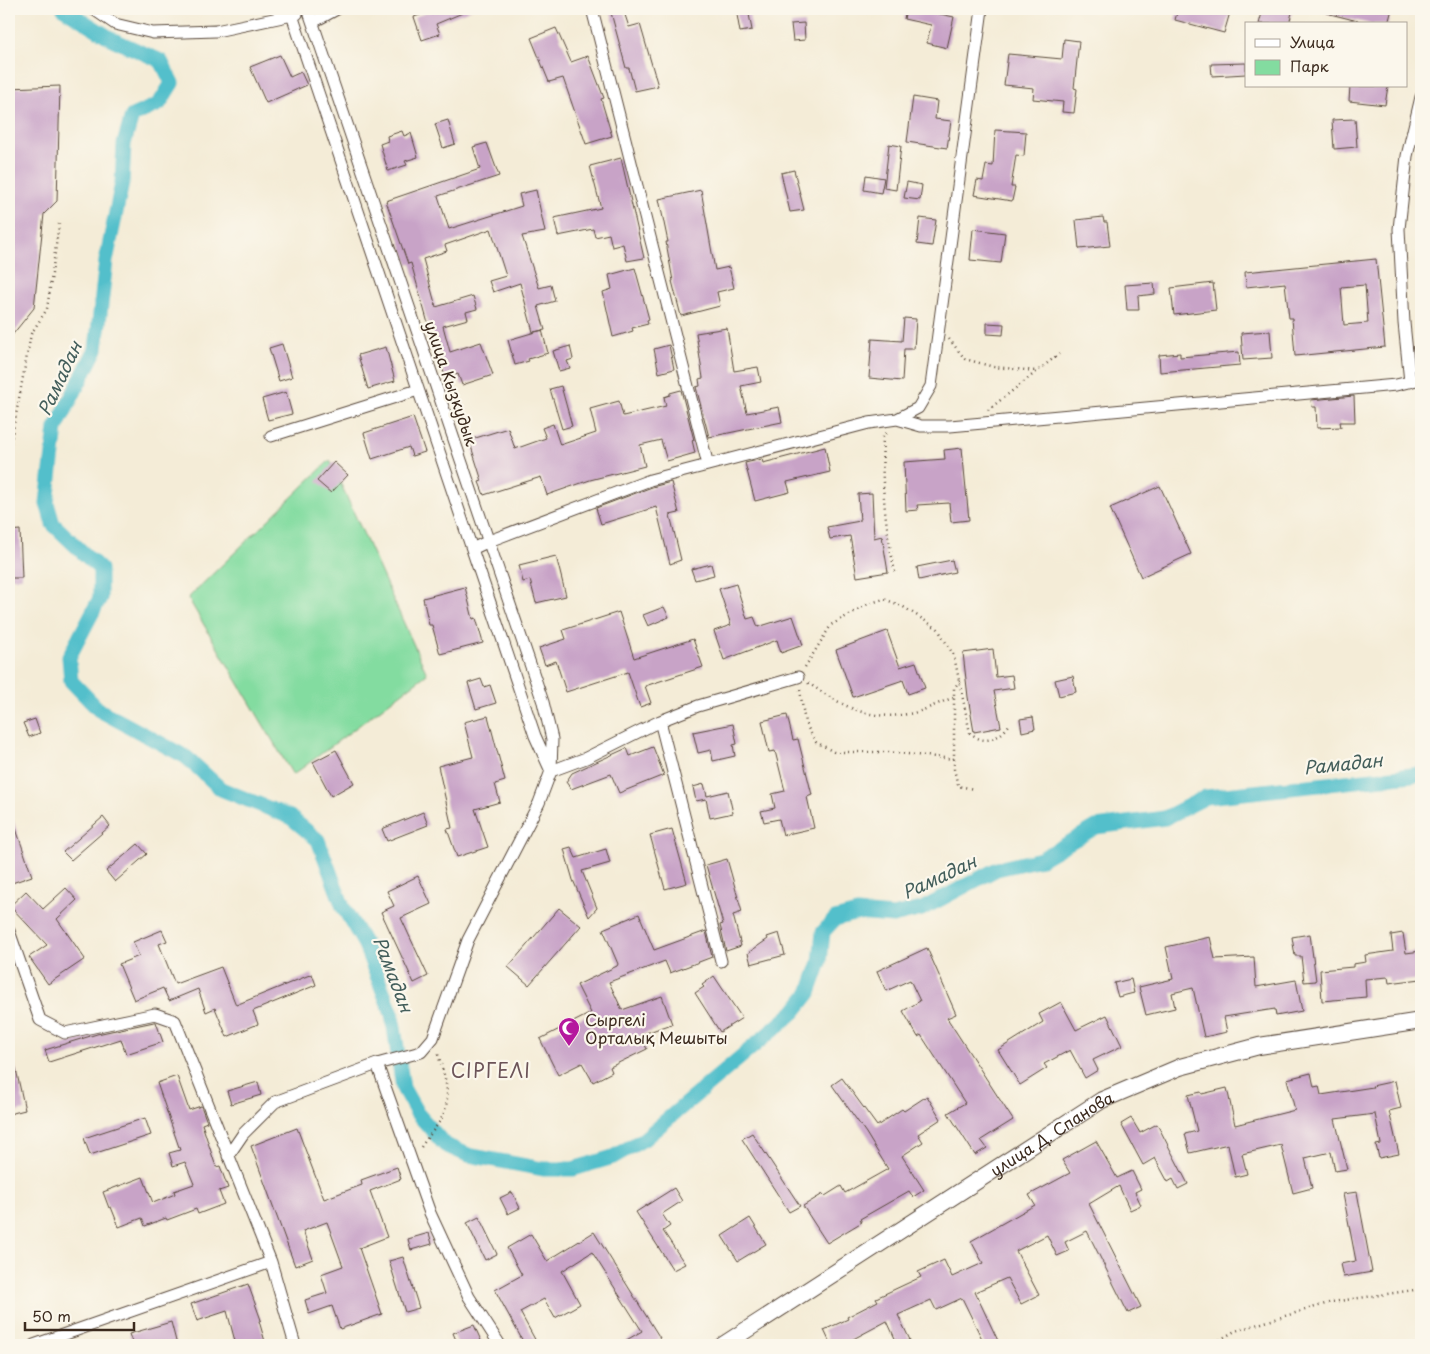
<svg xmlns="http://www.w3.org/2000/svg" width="1430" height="1354" font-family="'Playpen Sans',sans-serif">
	<rect width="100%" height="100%" fill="#fbf7ec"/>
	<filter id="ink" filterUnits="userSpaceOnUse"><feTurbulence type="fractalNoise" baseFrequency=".02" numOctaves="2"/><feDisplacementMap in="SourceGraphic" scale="10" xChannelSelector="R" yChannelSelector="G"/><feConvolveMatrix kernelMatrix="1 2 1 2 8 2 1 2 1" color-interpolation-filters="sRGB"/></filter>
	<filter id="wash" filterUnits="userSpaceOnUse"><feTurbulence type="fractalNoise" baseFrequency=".0096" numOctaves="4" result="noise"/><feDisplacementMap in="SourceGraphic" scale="20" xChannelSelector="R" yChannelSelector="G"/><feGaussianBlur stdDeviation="1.12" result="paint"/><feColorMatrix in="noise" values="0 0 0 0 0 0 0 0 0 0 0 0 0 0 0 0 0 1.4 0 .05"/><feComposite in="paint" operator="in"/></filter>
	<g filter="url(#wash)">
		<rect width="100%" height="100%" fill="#f4ecd7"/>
		<path fill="#83dca0" stroke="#5f835f" d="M330 460 427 674 293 775 188 598Z"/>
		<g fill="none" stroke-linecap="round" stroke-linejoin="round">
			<path stroke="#52bfcb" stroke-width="15" d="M64 9 112 39 161 61 172 83 159 104 132 116 124 144 122 183 106 261 96 349 56 428 47 503 53 524 100 569V598L69 657 71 681 99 710 186 757 221 789 290 817 318 840 343 907 364 943 392 1014 403 1088 417 1113 445 1145 468 1155 543 1169H573L613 1157 644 1139 794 1012 809 993 820 962 823 932 835 919 857 913 893 916 922 909 997 869 1041 859 1096 827 1165 818 1206 797 1421 774"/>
		</g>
		<g id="blocks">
			<path fill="#c8a3c7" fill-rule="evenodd" d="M437 9H472L436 24 440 34 422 40 414 17Z
				M610 9H623L629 27 640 24 658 86 635 91 629 68H626Z
				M736 9H748L752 30 740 32Z
				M906 9H917L954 17 947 48 927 43 931 25 904 19Z
				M1178 9H1231L1224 33 1175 20Z
				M1263 9H1293L1289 24H1259Z
				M1326 9H1392L1388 24H1370L1326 13Z
				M804 23 805 40 793 41 791 24Z
				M556 28 571 62 588 56 604 98 601 99 612 136 586 144 563 78 549 82 531 38Z
				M1064 39 1079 41 1074 88 1077 89 1074 113 1062 112 1063 102 1033 99 1034 88 1004 85 1008 54 1062 59Z
				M280 55 290 77 301 72 307 85 266 103 250 67Z
				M1246 63V74L1212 76 1211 64Z
				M60 86 57 201 44 214 34 308 9 339V88Z
				M1350 86H1388L1385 105 1349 101Z
				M913 97 937 101 935 119 951 121 947 148 907 142Z
				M1355 119 1357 147 1334 149 1332 120Z
				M448 120 455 144 443 148 435 124Z
				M995 130 1026 132 1024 156 1016 155 1011 187H1015L1012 201 974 195 977 180 983 181 986 165 993 166Z
				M402 131 404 136 411 133 418 157 405 161 407 165 388 171 380 144 388 141 387 136Z
				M487 143 499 176 438 196 449 229 522 206 519 194 536 190 545 232 522 236 539 288 551 285 555 301 538 306 545 330 533 332 520 283 493 292 489 281 506 276 491 229 445 245 447 251 423 259 436 307 473 296 477 309 466 312 468 319 443 326 450 352 481 342 493 375 462 385 458 374 446 378 436 352 411 263 408 264 386 201 480 169 473 147Z
				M889 144 901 146 896 190 884 188Z
				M621 158 644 258 627 261 623 244 612 247 609 234 595 237 593 229 558 236 554 218 601 208 590 166Z
				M794 170 804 210 790 212 781 173Z
				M866 175 884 178 881 193 864 190Z
				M907 182 922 185 920 200 904 198Z
				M701 190 715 270 729 267 734 288 717 292 720 306 681 316 672 281H673L666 242H668L659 199Z
				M1103 217 1104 222H1107L1110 246 1079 249 1076 220Z
				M920 218 936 220 932 246 917 244Z
				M973 229 1005 233 1001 263 970 260Z
				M1376 259 1385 347 1295 356 1292 318H1289L1285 283 1246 287 1245 272ZM1365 285 1368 323 1344 325 1341 287Z
				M635 268 649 319 647 320 648 324 632 328 633 331 613 337 603 292 612 289 609 275Z
				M1154 283 1155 294 1138 296 1139 310H1127L1125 285Z
				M1213 283 1216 310 1174 315 1171 288Z
				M904 318 916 319 914 349H904L902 381 869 378 872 339 902 341Z
				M987 323 1004 324 1003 335 987 334Z
				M727 328 734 371 758 367 761 382 741 386 747 413 779 407 782 422 709 437 696 387 700 386 699 379 703 378 696 333Z
				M542 330 548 353 528 359 529 361 515 365 508 340Z
				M1270 331 1272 358 1243 360 1241 333Z
				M282 344 292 377 279 381 269 348Z
				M669 345 674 369 659 373 654 349Z
				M570 346 573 359 567 361 570 368 559 371 553 351Z
				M386 347 395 381 368 389 358 355Z
				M1239 352 1240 365 1160 372 1159 355 1180 353V357Z
				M561 386 572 426 562 429 550 389Z
				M681 390 694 440H692L695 453 667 461 661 440 640 445 645 466 590 480 547 495 541 477 484 495 479 482 482 481 469 440 508 428 515 449 546 438 542 428 553 424 560 445 596 433 590 409 619 401 623 416 666 406 664 397 670 395V393Z
				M286 392 292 414 268 420 262 399Z
				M1354 396 1355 422H1340L1341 427 1317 428 1316 407H1312L1311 400Z
				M413 417 425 452 412 456 409 447 372 459 364 433Z
				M825 447 830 472 787 482 790 492 755 501 745 463 762 459 763 463Z
				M962 448 969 520 951 522 949 503 917 505 918 510 906 511 904 462 945 459 944 450Z
				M334 462 348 475 331 493 317 481Z
				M671 482 679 513 670 515 681 560 670 564 656 507 601 524 596 508 652 487Z
				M1160 486 1191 554 1141 577 1110 508Z
				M872 493 874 538 882 536 888 572 857 577 850 536 830 539 827 527 860 521 858 494Z
				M20 530 22 578H9V531Z
				M556 556 566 596 536 603 530 580 523 582 519 565Z
				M952 560 955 572 919 580 917 567Z
				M711 564 714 575 695 580 691 569Z
				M736 584 747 619 754 617 758 627 793 616 803 645 781 653 777 640 724 660 714 631 731 625 719 589Z
				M465 587 473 619 476 618 483 643 440 654 432 625H429L423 598Z
				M664 607 669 617 648 626 643 615Z
				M619 612 634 658 693 639 703 667 645 686 651 703 640 707 628 672 566 692 556 661 545 665 539 648 566 639 563 630Z
				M887 631 900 667 916 662 925 688 908 694 903 680 853 697 836 650Z
				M993 649 996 677 1012 675 1014 688 994 691 1001 727 974 732 968 697 963 653Z
				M1073 676 1076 692 1059 696 1055 680Z
				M481 679 484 687 490 685 496 703 476 709 468 683Z
				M787 715 793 740 798 739 812 795 807 797 814 828 783 835 779 819 764 822 761 811 775 808 772 794 785 791 775 751 769 752 762 721Z
				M488 716 505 781 495 784 500 802 475 809 488 847 457 857 447 829 452 828 438 766 473 757 464 722Z
				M1033 717 1035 729 1022 732 1020 719Z
				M35 719 40 733 29 737 23 723Z
				M733 724 737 744 733 745 735 756 713 761 711 750 698 753 693 732Z
				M653 747 664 775 619 793 611 774 571 789 566 782 572 773 627 748 630 756Z
				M336 750 354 783 331 796 313 762Z
				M704 784 707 796 728 791 733 813 710 818 706 799 696 801 693 787Z
				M423 812 428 825 387 841 382 829Z
				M11 814 32 876 9 884V815Z
				M103 817 110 826 71 860 63 852Z
				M672 829 687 883 665 889 650 835Z
				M138 844 147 854 115 882 106 871Z
				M571 847 576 858 606 849 610 863 582 871 597 908 589 917 573 880 564 849Z
				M727 859 742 912 733 915 741 946 726 951 720 925 723 924 706 865Z
				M418 876 431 904 401 918 428 976 414 983 381 912 394 906 387 891Z
				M66 888 77 900 57 919 85 959 48 984 29 957 47 945 10 906 26 891 43 909Z
				M559 908 581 926 529 985 508 967Z
				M639 914 654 950 706 931 712 957 670 973 665 961 609 982 622 1010 662 996 672 1024 640 1035 647 1049 610 1067 612 1072 593 1082 582 1063 558 1075 540 1039 591 1013 577 985 617 966 618 964 603 929Z
				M162 930 167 941 159 944 175 984 221 967 236 1005 312 974 316 985 253 1011 258 1024 227 1037 215 1008 206 1012 198 989 169 1001 163 988 134 1000 119 964 139 956 133 942Z
				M779 933 785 955 751 964 748 953 768 939 767 937Z
				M1403 933 1406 953 1421 951V979L1389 983 1388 977 1365 979 1366 997 1322 1001 1320 970 1353 967V964L1366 962 1365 955 1393 951 1391 935Z
				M1310 934 1316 981 1304 982 1301 956H1295L1292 937Z
				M1210 937 1215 959 1254 957 1256 987 1296 980 1302 1011 1276 1016 1275 1009 1224 1017 1227 1032 1204 1037 1193 988 1172 993 1175 1008 1146 1015 1139 987 1173 979 1166 947Z
				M927 948 956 1014 947 1018 1013 1120 981 1140 987 1148 975 1155 948 1113 965 1103 921 1035 918 1037 903 1011 920 1001 910 980 886 991 877 971Z
				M714 976 742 1018 720 1032 695 993 704 987 702 985Z
				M1131 979 1134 993 1118 997 1114 983Z
				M1061 1002 1076 1030 1107 1015 1122 1046 1093 1060 1098 1070 1085 1078 1070 1050 1044 1064 1047 1068 1020 1085 998 1050 1043 1022 1039 1014Z
				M154 1022H156L163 1042 126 1054 121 1039 49 1062 45 1050 97 1034Z
				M14 1060 25 1110 9 1114V1061Z
				M1311 1073 1314 1087 1319 1086 1321 1095 1373 1087 1372 1086 1395 1081 1401 1108 1389 1111 1399 1154 1379 1158 1376 1145 1381 1144 1375 1114 1335 1119 1347 1169 1335 1171 1331 1152 1305 1158 1312 1188 1293 1193 1281 1145 1242 1154 1247 1174 1235 1177 1228 1144 1190 1153 1185 1134 1197 1131 1188 1095 1201 1092 1202 1094 1227 1088 1235 1125 1295 1110 1287 1079Z
				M177 1076 189 1110 201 1106 207 1122 202 1124 216 1167 220 1166 228 1188 219 1191 224 1204 198 1214 196 1209 167 1220 166 1218 145 1226 142 1218 119 1227 111 1207 109 1208 103 1192 143 1177 153 1203 175 1194 174 1191 194 1184 185 1162 173 1166 169 1153 180 1150 157 1083Z
				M842 1078 877 1126 902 1109 904 1111 927 1096 941 1119 918 1134 923 1142 902 1156 924 1190 913 1197 909 1191 860 1219 862 1222 827 1243 803 1206 823 1194 825 1196 841 1186 845 1193 888 1169 866 1133 832 1085Z
				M258 1082 261 1095 231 1104 227 1091Z
				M145 1118 151 1135 90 1155 84 1138Z
				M1131 1118 1140 1133 1157 1124 1188 1184 1178 1189 1173 1179 1168 1182 1155 1158 1143 1165 1121 1124Z
				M297 1128 324 1199 362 1185 361 1180 397 1167 401 1179 370 1191 387 1237 359 1248 382 1314 340 1329 332 1306 309 1314 305 1300 327 1293 321 1274 343 1266 327 1222 303 1231 313 1259 295 1266 251 1146Z
				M752 1133 800 1206 789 1212 742 1139Z
				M1096 1141 1117 1178 1132 1171 1141 1189 1135 1192 1141 1205 1130 1210 1119 1186 1089 1204 1141 1307 1128 1313 1087 1231 1065 1242 1069 1251 1057 1256 1047 1235 1016 1251 1039 1295 1021 1304 1007 1278 975 1292 1000 1345H985L962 1298 936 1310 931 1300 898 1315 910 1340 898 1345 887 1321 842 1345H831L824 1330 848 1319 847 1317 878 1301 876 1298 921 1277 918 1272 944 1260 952 1277 983 1263 971 1241 1035 1205 1029 1195 1070 1173 1062 1160Z
				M674 1188 682 1201 662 1214 670 1226 663 1231 685 1264 673 1270 636 1212Z
				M512 1192 520 1208 508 1214 500 1198Z
				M1357 1192 1372 1272 1343 1277 1340 1264 1356 1261 1343 1194Z
				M479 1217 497 1254 485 1260 467 1223Z
				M750 1218 766 1244 738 1261 722 1236Z
				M594 1232 660 1338 649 1345H618L642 1331 592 1252 562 1271 580 1304 555 1318 544 1299 520 1312 538 1345H525L495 1290 522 1275 507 1248 531 1234 547 1261Z
				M429 1233 432 1244 411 1250 408 1239Z
				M403 1257 419 1308 405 1312 389 1261Z
				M248 1284 261 1320 259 1321 266 1345H236L227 1311 197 1321 191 1304Z
				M171 1322 177 1345H133L129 1334Z
				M474 1325 483 1345H458L453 1333Z"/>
		</g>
	</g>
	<g filter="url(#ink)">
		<use href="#blocks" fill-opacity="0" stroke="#57473a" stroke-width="1"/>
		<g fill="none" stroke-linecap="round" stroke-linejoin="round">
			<g stroke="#57473a" stroke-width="13">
				<path id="minor" d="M93 9 115 24 153 33 216 31 297 14
					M290 9 535 736 550 769
					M592 9 708 465
					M313 22 337 9
					M1410 382 1404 323 1399 229 1407 156 1421 97
					M897 419 921 426H950L1396 385 1421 379
					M271 436 418 390
					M472 549 489 541 650 480 869 423 897 419 918 408 931 386 982 9
					M660 721 721 961
					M551 771 586 758 660 721 698 706 798 677
					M9 931 40 1020 65 1033 155 1014 175 1021 271 1262 295 1345
					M377 1064 430 1213 469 1297 500 1345
					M228 1156 243 1134 275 1102 377 1064 421 1052 433 1038 468 940 539 803 551 771 552 739 543 702 308 9
					M34 1345 271 1262"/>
			</g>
			<g stroke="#57473a" stroke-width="18">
				<g id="secondary">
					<path id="s1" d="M723 1345 1102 1100 1180 1067 1259 1046 1421 1021"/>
				</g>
			</g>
			<path stroke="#57473a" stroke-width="2.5" stroke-dasharray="1 4" stroke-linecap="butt" d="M949 339 965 359 994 367 1037 371
				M988 410 1059 354
				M886 433 883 436C881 484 885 526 895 572
				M9 452 31 334 47 309 59 224
				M805 667 831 625 868 604 884 599 902 606 938 629 954 656 970 733C973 735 977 738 980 739 992 743 1005 733 1010 723
				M960 681 954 688V769L958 786 974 789
				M808 683C842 705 865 721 908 714 923 712 940 702 955 697
				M800 690 805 723 816 742 834 752H888L954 759
				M421 1147C427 1138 434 1130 440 1121 454 1098 444 1075 437 1051
				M1211 1345 1235 1331 1332 1302 1421 1289"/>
			<use href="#minor" stroke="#fff" stroke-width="11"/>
			<use href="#secondary" stroke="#fff" stroke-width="16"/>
		</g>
	</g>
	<defs>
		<g id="mosque-pin" transform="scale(1.125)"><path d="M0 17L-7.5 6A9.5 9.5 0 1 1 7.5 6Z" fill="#b5179e" stroke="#fbf7ec"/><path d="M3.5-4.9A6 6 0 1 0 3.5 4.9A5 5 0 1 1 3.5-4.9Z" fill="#fff"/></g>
	</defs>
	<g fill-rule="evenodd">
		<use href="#mosque-pin" x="569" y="1028"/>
	</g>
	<g text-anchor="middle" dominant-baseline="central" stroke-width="4.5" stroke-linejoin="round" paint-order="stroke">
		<g font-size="16" fill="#3b2a1e" stroke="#fbf7ec">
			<text transform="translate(452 383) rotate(71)">улица Кызкудык</text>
			<text stroke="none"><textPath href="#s1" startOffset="391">улица Д. Спанова</textPath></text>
		</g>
		<g font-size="16" fill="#3b2a1e" stroke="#fbf7ec" text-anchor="start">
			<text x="585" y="1019">Сыргелі<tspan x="585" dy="18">Орталық Мешыты</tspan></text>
		</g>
		<g font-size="18" font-style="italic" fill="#435e5b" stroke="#fbf7ec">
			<text transform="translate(59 378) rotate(-65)">Рамадан</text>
			<text transform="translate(1343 763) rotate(-6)">Рамадан</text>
			<text transform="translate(939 876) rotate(-25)">Рамадан</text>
			<text transform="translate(394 974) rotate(69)">Рамадан</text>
		</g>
		<g font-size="19" letter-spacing="1" fill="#6c5459" stroke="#fbf7ec">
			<text x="491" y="1070">СІРГЕЛІ</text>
		</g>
	</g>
	<rect width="1430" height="1354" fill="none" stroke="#fbf7ec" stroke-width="30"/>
	<rect x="1245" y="22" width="162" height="65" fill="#fbf7ec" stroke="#aea59a"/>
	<rect x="1255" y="39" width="25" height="8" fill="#ffffff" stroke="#aea59a"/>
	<text x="1290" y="48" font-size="15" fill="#3b2a1e">Улица</text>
	<rect x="1255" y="60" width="25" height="15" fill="#83dca0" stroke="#aea59a"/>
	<text x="1290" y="72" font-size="15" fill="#3b2a1e">Парк</text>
	<path d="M25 1322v8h109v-8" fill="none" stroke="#3b2a1e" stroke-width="2.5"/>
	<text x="32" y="1322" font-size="15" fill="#3b2a1e" stroke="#fbf7ec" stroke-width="4" paint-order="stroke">50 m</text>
</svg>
